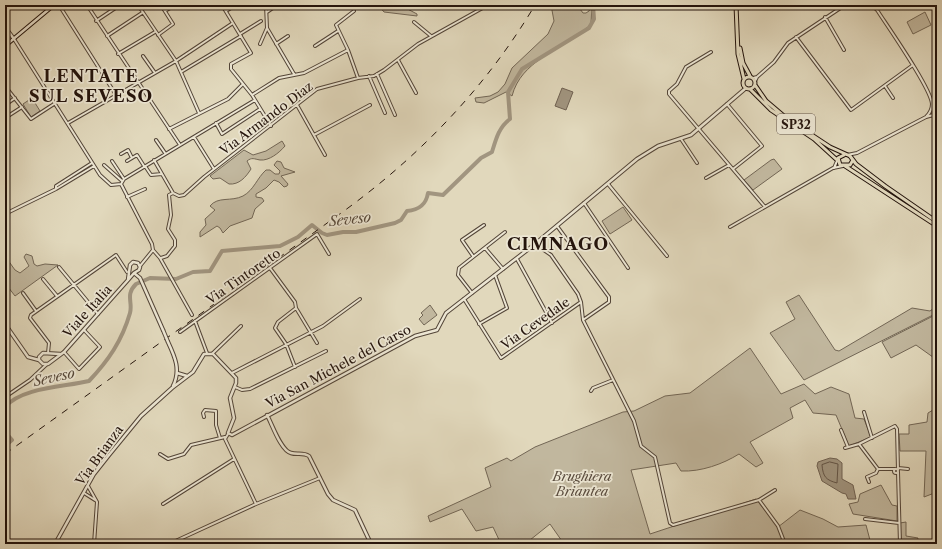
<svg xmlns="http://www.w3.org/2000/svg" width="942" height="549" font-family="'Libre Caslon Text',serif">
	<rect width="100%" height="100%" fill="#e1d8bc"/>
	<filter id="stains"><feTurbulence type="fractalNoise" baseFrequency=".005" numOctaves="4"/><feColorMatrix values="0 0 0 0 .2 0 0 0 0 .09 0 0 0 0 .02 0 0 0 .5 -.17"/></filter>
	<radialGradient id="worn" r=".72"><stop offset=".6" stop-color="#630" stop-opacity="0"/><stop offset="1" stop-color="#630" stop-opacity=".3"/></radialGradient>
	<path fill="#c1b79e" stroke="#726655" d="M378 5H400L417 14V16L384 12Z
		M551 5H577L583 13H586L589 11 592 5 591 23C589 27 586 28 583 31 559 51 521 61 512 96L506 92 484 103 476 102 475 98 490 96 498 92 505 84 512 68 548 34 554 21Z
		M925 12 931 25 913 34 907 22Z
		M32 98 40 111 31 117 23 104Z
		M282 141 285 146C279 153 269 161 260 160 254 159 252 157 247 161L251 169C246 177 239 185 229 184L220 178 213 179 210 176 244 150 253 155 266 151Z
		M774 159 782 169 753 190 744 180 771 160Z
		M277 161 281 162 284 168 295 172 281 176 288 184 287 186 284 187 279 182 274 180 266 188 256 194V197L262 198 264 201 255 209 252 218 230 226 223 233 220 228 217 226 200 237V232L206 225 205 219 215 210 210 206C218 196 231 202 243 196 254 190 257 178 266 170H270L275 174H279L280 171 274 165Z
		M623 207 632 220 610 234 602 221Z
		M26 254 32 256 34 264 37 266 45 264 58 265 15 296 5 283V256L15 270 20 273 29 266 24 257Z
		M799 295 835 350 839 351 912 308 930 311 937 306V313L804 380 770 333 795 319 786 302Z
		M430 305 437 315 424 325 419 319 423 315 421 313Z
		M937 314V360L916 345 891 358 882 342Z
		M750 348 781 394 804 384 815 394 831 387 849 394 855 418 864 419 871 437 849 446 836 415 813 413 805 400 790 408 793 418 750 442 763 463 756 467 739 454C723 464 701 472 681 471L676 463 631 470 650 534 756 499 778 527 800 510 823 519 838 527 866 525 871 544H564L550 524 525 544H501L493 527 476 531 462 509 430 522 428 516 491 487 485 468 507 458 511 461 535 447 623 412 634 411 665 396 690 393Z
		M933 410 937 420V492L924 497 926 451H900L899 434H909V425L927 422 928 413Z
		M881 485 892 505 897 506V521L853 514 849 504 858 502 860 494Z
		M906 522V536L918 538 917 544H901L900 523Z"/>
	<path fill="#a19580" stroke="#6f6152" d="M562 88 573 92 566 110 555 106Z
		M830 458 837 459 842 463V479L853 485 856 499H848L846 494 842 493 822 481 817 466 818 462Z"/>
	<g fill="none" stroke-linecap="round" stroke-linejoin="round">
		<path stroke="#625446" stroke-width="1" d="M830 462 838 464 837 483C826 480 823 477 822 465Z"/>
		<path stroke="#a19580" stroke-width="4" d="M5 407C22 387 65 387 89 381 108 361 122 341 130 313 133 302 125 295 136 284L150 278 176 279 193 272 210 271 222 251 280 246 298 237 312 225 322 233 327 235 343 232H356L395 223 401 220 407 211C419 210 426 205 428 193L443 195 481 158 492 152C496 139 499 127 510 119L508 92 522 69 589 28 594 19 593 5
			M5 432 12 440 5 446"/>
		<g stroke="#534538" stroke-width="4">
			<path id="minor" d="M59 5 116 95
				M87 5 180 145
				M138 5 176 61 199 113
				M222 5 251 53 231 64V69L252 95 271 126
				M266 5 267 28 294 74
				M872 5 877 10C888 27 931 88 932 104 932 110 930 113 926 117
				M165 11 175 5
				M226 11 236 5
				M354 11 336 25 348 50 358 78
				M267 12 277 5
				M825 17 844 50
				M96 21 120 5
				M414 22 431 36
				M240 34 261 21
				M158 35 173 24 161 5
				M107 36 142 13
				M796 37 851 110 913 65
				M14 39 100 175 111 185 121 184
				M260 44 267 28
				M276 44 288 36
				M315 46 338 31
				M711 52 686 67 677 84 669 91V94L765 207
				M118 54 155 32
				M143 56 155 73
				M398 60 416 93
				M181 72 241 36
				M377 74 395 115
				M369 76 385 113
				M757 77 774 62 788 43 845 5
				M753 78 757 77 755 81
				M5 86 31 119 54 104
				M885 86 893 98
				M252 95 279 78 304 73 348 50
				M933 102 937 107
				M727 104 762 146 733 169
				M5 105 15 98
				M297 105 325 155
				M5 118 22 107
				M68 123 176 61 233 23
				M216 123 222 134 260 109
				M169 129 228 99 242 85
				M314 135 370 105
				M194 137 214 169
				M681 139 697 163
				M156 140 165 153
				M121 154 128 150 132 158
				M847 155 857 153 926 117 937 114
				M154 160 173 193
				M112 161 124 179
				M127 161 137 155 144 166
				M104 165 122 181
				M145 166 151 175 162 174
				M834 168 837 161
				M706 178 729 165
				M121 184 124 179 255 100
				M121 184 152 244 153 250 160 258 192 315
				M608 184 667 256
				M56 189V186L92 163
				M173 193 179 196 184 195 204 177 317 89 358 78 374 76 384 70 418 44 488 5
				M127 197 145 189
				M584 203 628 268
				M5 214 56 189 94 166
				M557 226 609 297V302L583 320
				M730 227 833 168 843 166
				M535 244 551 255 578 294 581 302 583 320 634 421 641 446 655 457 670 523 673 525 759 500 778 526 785 544
				M485 248 503 269
				M473 256 462 240 484 225
				M161 258 167 256 175 246V240L168 229 171 215 169 195 173 193
				M517 259 552 323
				M140 266 153 250
				M59 267 98 314
				M270 268 295 302 296 308 278 322 275 328 286 344 295 367
				M43 279 57 296
				M23 293 36 311
				M472 293 458 275 459 268 505 232
				M464 299 501 358 581 302
				M296 308 317 343
				M195 321 207 353
				M479 324 507 308 495 275
				M180 332 317 234 329 254
				M64 352 79 369 100 347 84 330
				M48 353 49 343 30 318 31 315 116 255 127 272
				M212 354 241 326
				M232 373 323 326 360 299
				M235 387 242 390 250 389 326 351
				M591 391 593 388 613 380
				M5 397 30 380 47 364
				M934 407 937 414
				M864 412 872 438
				M204 417 203 413 205 410 216 411V425L220 438
				M841 430 848 447
				M228 434 225 439 256 504
				M859 444 878 469H895
				M845 448 859 444 895 426 897 429 898 470
				M160 454 168 459 184 454 191 445 225 437
				M898 468 908 469
				M894 471a2 2 0 1 1 4 0a2 2 0 1 1-4 0Z
				M898 472 900 544
				M869 482 867 477 876 473 878 469
				M88 486 97 502 94 544
				M84 493 95 500
				M759 500 775 490
				M163 504 234 459
				M865 519 899 523
				M169 544 256 504 320 478"/>
		</g>
		<g stroke="#534538" stroke-width="4.5">
			<path id="tertiary" d="M5 27 14 39
				M134 273 140 278 163 330
				M5 324 28 357 39 360
				M168 342C175 357 181 370 173 386
				M60 354 43 353 39 357V360L43 364H48L64 352 128 280 134 273 139 270 140 267 138 263 133 262 130 265 128 280
				M177 373 187 376
				M267 415C272 424 281 451 291 453 297 455 303 452 309 456L328 494 333 500 355 510 371 544
				M55 544 94 474 109 455 141 416 172 388 193 372 204 354H213L236 378V383L230 398 234 418 228 433 232 435 415 336 437 330 446 313 535 244 637 159 658 146 691 135 746 88"/>
		</g>
		<g stroke="#24140c" stroke-width="4.5">
			<path id="secondary" d="M5 46 54 5"/>
		</g>
		<g stroke="#24140c" stroke-width="5">
			<path id="primary" d="M736 5 738 54 744 79
				M740 48 743 63 750 76
				M743 83a6 6 0 1 1 12 0a6 6 0 1 1-12 0Z
				M755 85 766 101 786 118 830 147 850 156 856 164 885 186 937 222
				M750 89 771 110 814 139 837 160
				M844 155 838 158 840 165H850L853 160
				M845 166 937 226"/>
		</g>
		<use href="#minor" stroke="#ece6d3" stroke-width="2"/>
		<use href="#tertiary" stroke="#ece6d3" stroke-width="2.5"/>
		<use href="#secondary" stroke="#ece6d3" stroke-width="2.5"/>
		<use href="#primary" stroke="#e1d8bc" stroke-width="3"/>
		<path stroke="#24140c" stroke-width="1" stroke-dasharray="7 7" stroke-linecap="butt" d="M5 454 337 216C417 159 485 89 535 5"/>
		<g stroke="#534538" stroke-width="4.5" stroke-linecap="butt">
			<path id="tertiary-bridge" d="M163 330 168 342"/>
		</g>
		<use href="#tertiary-bridge" stroke="#ece6d3" stroke-width="2.5"/>
	</g>
	<g text-anchor="middle" dominant-baseline="central" stroke-width="3.5" stroke-linejoin="round" paint-order="stroke">
		<rect fill="#ece6d3" stroke="#605348" stroke-width="1" x="777" y="114" width="38" height="20" rx="3"/>
		<g font-size="12" font-weight="bold" fill="#24140c">
			<text x="796" y="124">SP32</text>
		</g>
		<g font-size="13" fill="#24140c" stroke="#ece6d3">
			<text transform="translate(266 118) rotate(-37)">Via Armando Diaz</text>
			<text transform="translate(243 276) rotate(-35)">Via Tintoretto</text>
			<text transform="translate(87 311) rotate(-48)">Viale Italia</text>
			<text transform="translate(535 323) rotate(-35)">Via Cevedale</text>
			<text transform="translate(338 366) rotate(-28)">Via San Michele del Carso</text>
			<text transform="translate(99 455) rotate(-54)">Via Brianza</text>
		</g>
		<g font-size="13" font-style="italic" fill="#5b4d3f" stroke="#ece6d3">
			<text x="582" y="476">Brughiera<tspan x="582" dy="15">Briantea</tspan></text>
		</g>
		<g font-size="14" font-style="italic" fill="#56483a" stroke="#ece6d3">
			<text transform="translate(350 219) rotate(-6)">Seveso</text>
			<text transform="translate(54 377) rotate(-12)">Seveso</text>
		</g>
		<g font-size="17" font-weight="bold" letter-spacing="1" fill="#24140c" stroke="#ece6d3">
			<text x="91" y="76">LENTATE<tspan x="91" dy="20">SUL SEVESO</tspan></text>
			<text x="558" y="244">CIMNAGO</text>
		</g>
	</g>
	<rect width="942" height="549" fill="none" stroke="#e1d8bc" stroke-width="20"/>
	<rect x="6" y="6" width="930" height="537" fill="none" stroke="#24140c" stroke-width="2"/>
	<rect x="10" y="10" width="922" height="529" fill="none" stroke="#24140c"/>
	<rect width="100%" height="100%" filter="url(#stains)"/>
	<rect width="100%" height="100%" fill="url(#worn)"/>
</svg>
